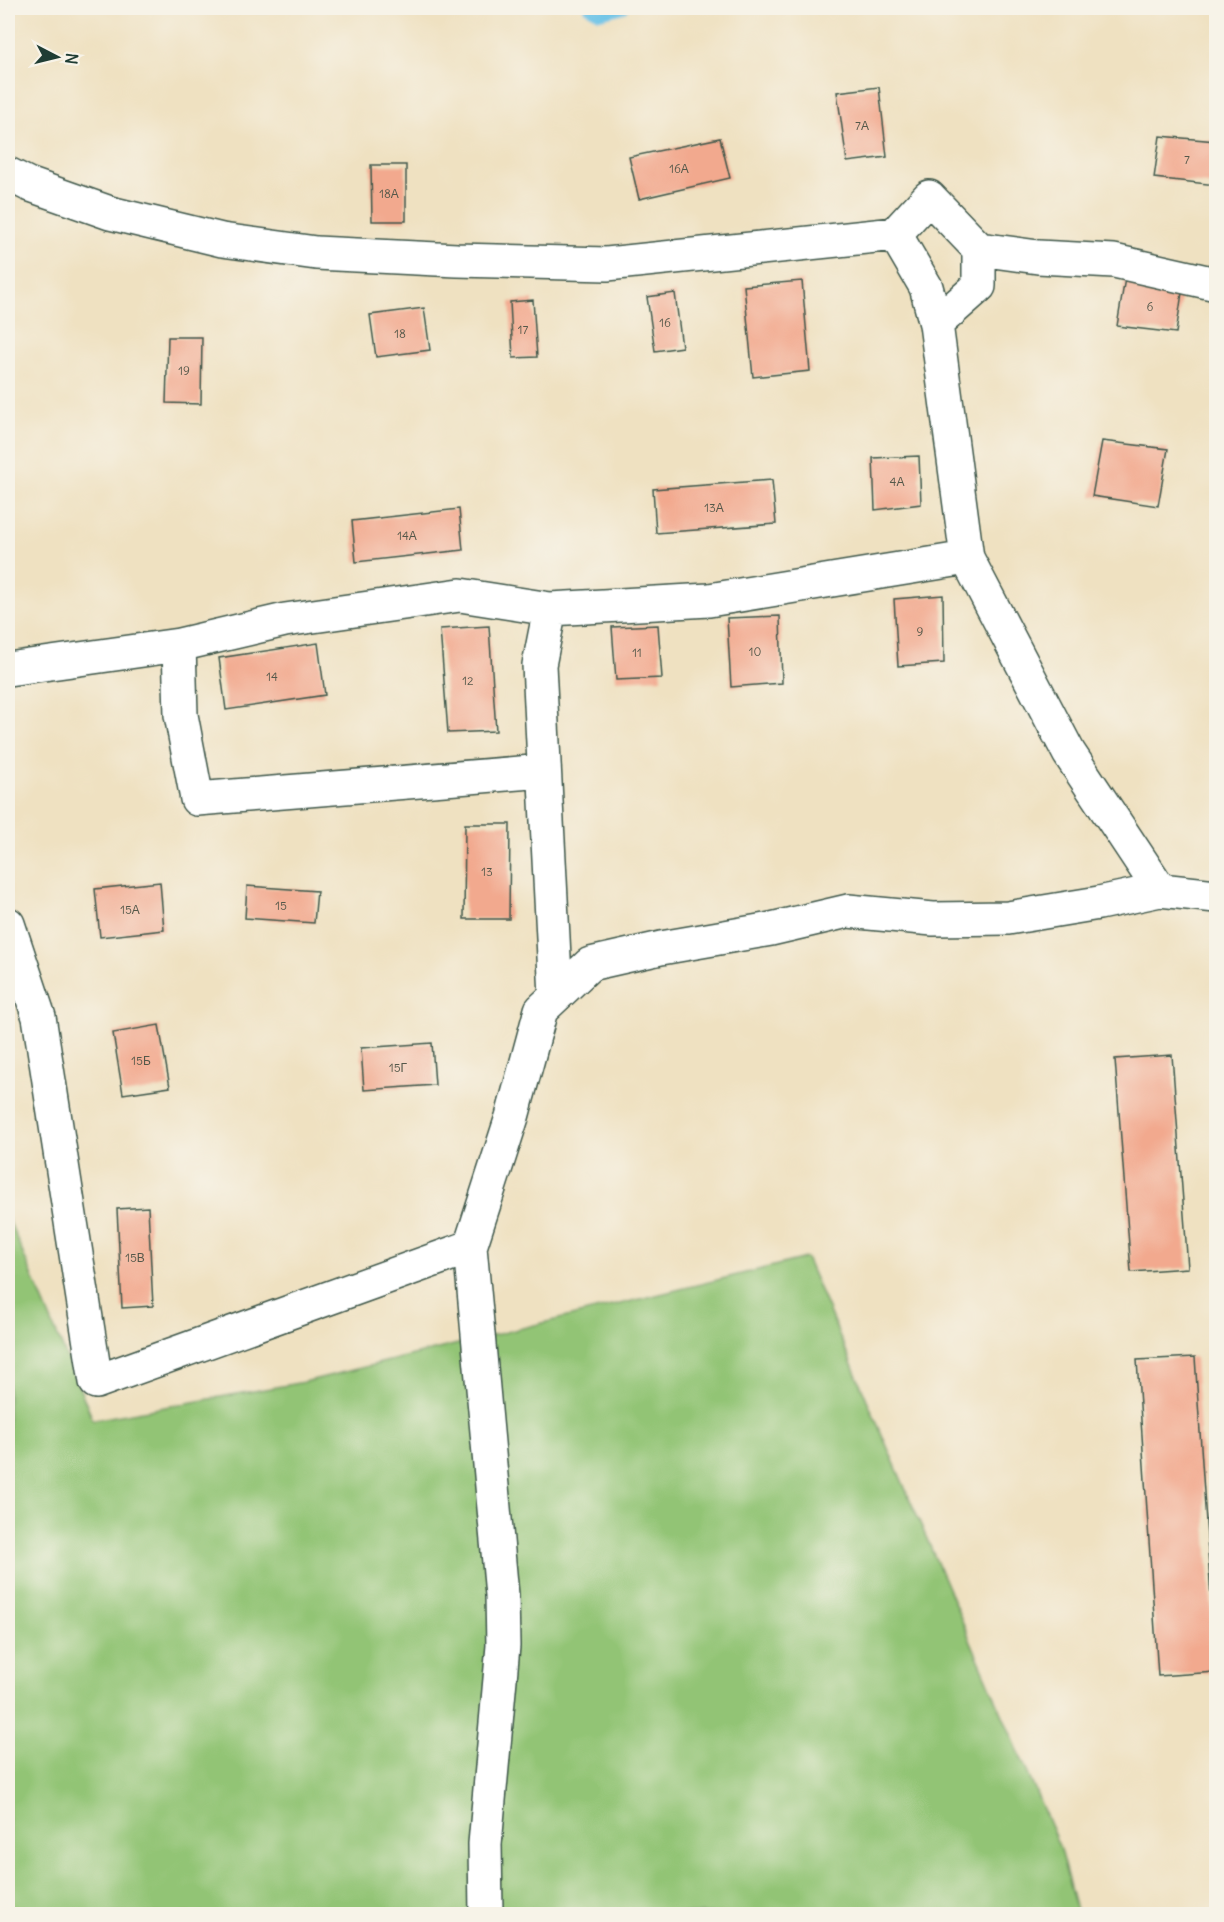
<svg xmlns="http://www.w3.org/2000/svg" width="1224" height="1922" font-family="Delius,sans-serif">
	<rect width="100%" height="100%" fill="#f7f3e8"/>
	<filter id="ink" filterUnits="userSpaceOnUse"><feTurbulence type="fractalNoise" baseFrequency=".0167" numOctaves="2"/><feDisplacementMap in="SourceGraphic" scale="12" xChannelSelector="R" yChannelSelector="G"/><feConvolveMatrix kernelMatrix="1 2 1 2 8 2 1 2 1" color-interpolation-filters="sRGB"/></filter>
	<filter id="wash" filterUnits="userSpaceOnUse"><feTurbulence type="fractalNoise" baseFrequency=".008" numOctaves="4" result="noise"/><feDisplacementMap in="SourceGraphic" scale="24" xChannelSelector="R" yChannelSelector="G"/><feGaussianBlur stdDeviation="1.35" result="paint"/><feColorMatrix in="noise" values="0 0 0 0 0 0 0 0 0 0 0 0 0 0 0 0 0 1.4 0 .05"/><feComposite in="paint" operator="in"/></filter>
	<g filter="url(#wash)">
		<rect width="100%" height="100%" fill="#efe1c1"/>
		<path fill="#92c474" stroke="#588054" stroke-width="1.5" d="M8 1218 93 1420 304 1382 806 1258 1059 1846 1077 1914H8Z"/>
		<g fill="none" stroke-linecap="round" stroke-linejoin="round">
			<path stroke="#69c2e7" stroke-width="10" d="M261 8H267
				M589 8 600 14 624 8"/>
		</g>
		<g id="blocks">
			<path fill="#f2a98e" d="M879 87 887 157 847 162 837 92Z
				M1160 136 1216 141V185L1154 178Z
				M720 138 730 178 639 199 629 157Z
				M371 165H406V221H372Z
				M1125 278 1183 286 1176 333 1117 326Z
				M802 281 810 371 753 377 744 286Z
				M675 293 682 347 655 351 647 297Z
				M533 300 537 357 513 358 510 302Z
				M424 308 430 350 376 357 370 315Z
				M168 337H202L201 404 166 403Z
				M1102 441 1168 449 1158 506 1092 496Z
				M919 456 921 504 875 510 873 458Z
				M772 480 776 524 656 533 653 489Z
				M459 509 463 550 356 562 352 521Z
				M943 595 944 663 898 666 894 599Z
				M780 616 782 683 731 687 727 618Z
				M658 625 662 678 616 680 612 627Z
				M489 626 496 731 448 733 440 629Z
				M318 643 325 695 226 710 219 658Z
				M465 824H510L509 919H464Z
				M160 882 164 930 100 937 95 889Z
				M247 886 317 891 314 923 245 918Z
				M159 1025 170 1087 123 1094 113 1033Z
				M432 1043 435 1085 364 1090 361 1048Z
				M1172 1055 1188 1268 1131 1272 1115 1059Z
				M148 1207 153 1306 122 1308 117 1209Z
				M1195 1357 1216 1672 1158 1676 1137 1360Z"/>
		</g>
	</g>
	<g filter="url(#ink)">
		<use href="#blocks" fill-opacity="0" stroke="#3e5649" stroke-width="1.5"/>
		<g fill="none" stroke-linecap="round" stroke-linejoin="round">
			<g stroke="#3e5649" stroke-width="36">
				<path id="minor" d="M8 174 28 184 110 213 222 240 316 253 457 260 607 264 895 234 926 287 936 324 967 558 1069 753 1160 890
					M895 234 929 197 979 249 1038 257 1114 261 1216 284
					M936 324 979 286V249
					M8 669 179 645
					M544 771 197 799 181 715 179 645 285 620 460 595 550 609
					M8 924 39 1017 96 1382 470 1247 512 1117 541 1010 590 964 661 948 771 929 848 911 933 919 1008 918 1099 903 1160 890 1216 896
					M556 996 539 665 550 609 709 600 967 558
					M470 1247 502 1595 503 1646 485 1844 486 1914"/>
			</g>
			<use href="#minor" stroke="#fff" stroke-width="33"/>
		</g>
	</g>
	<g text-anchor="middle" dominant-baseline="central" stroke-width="4.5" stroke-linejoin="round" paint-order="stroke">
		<g font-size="12" fill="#54584a">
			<text x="862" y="125">7А</text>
			<text x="1187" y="159">7</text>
			<text x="679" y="168">16А</text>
			<text x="389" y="193">18А</text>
			<text x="1150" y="306">6</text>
			<text x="665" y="322">16</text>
			<text x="523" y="329">17</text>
			<text x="400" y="333">18</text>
			<text x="184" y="370">19</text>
			<text x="897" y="481">4А</text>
			<text x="714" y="507">13А</text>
			<text x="407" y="535">14А</text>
			<text x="920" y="631">9</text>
			<text x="755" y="651">10</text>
			<text x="637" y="652">11</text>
			<text x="272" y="676">14</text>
			<text x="468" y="680">12</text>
			<text x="487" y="871">13</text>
			<text x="281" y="905">15</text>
			<text x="130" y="909">15А</text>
			<text x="141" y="1060">15Б</text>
			<text x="398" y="1067">15Г</text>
			<text x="135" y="1257">15В</text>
		</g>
	</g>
	<rect width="1224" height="1922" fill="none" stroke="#f7f3e8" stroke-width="30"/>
	<g transform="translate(57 57) rotate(97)" stroke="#f7f3e8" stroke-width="4.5" paint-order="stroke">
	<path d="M0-4.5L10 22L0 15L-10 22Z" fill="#1f3d34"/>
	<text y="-9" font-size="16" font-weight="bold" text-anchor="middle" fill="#1f3d34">N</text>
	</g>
</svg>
